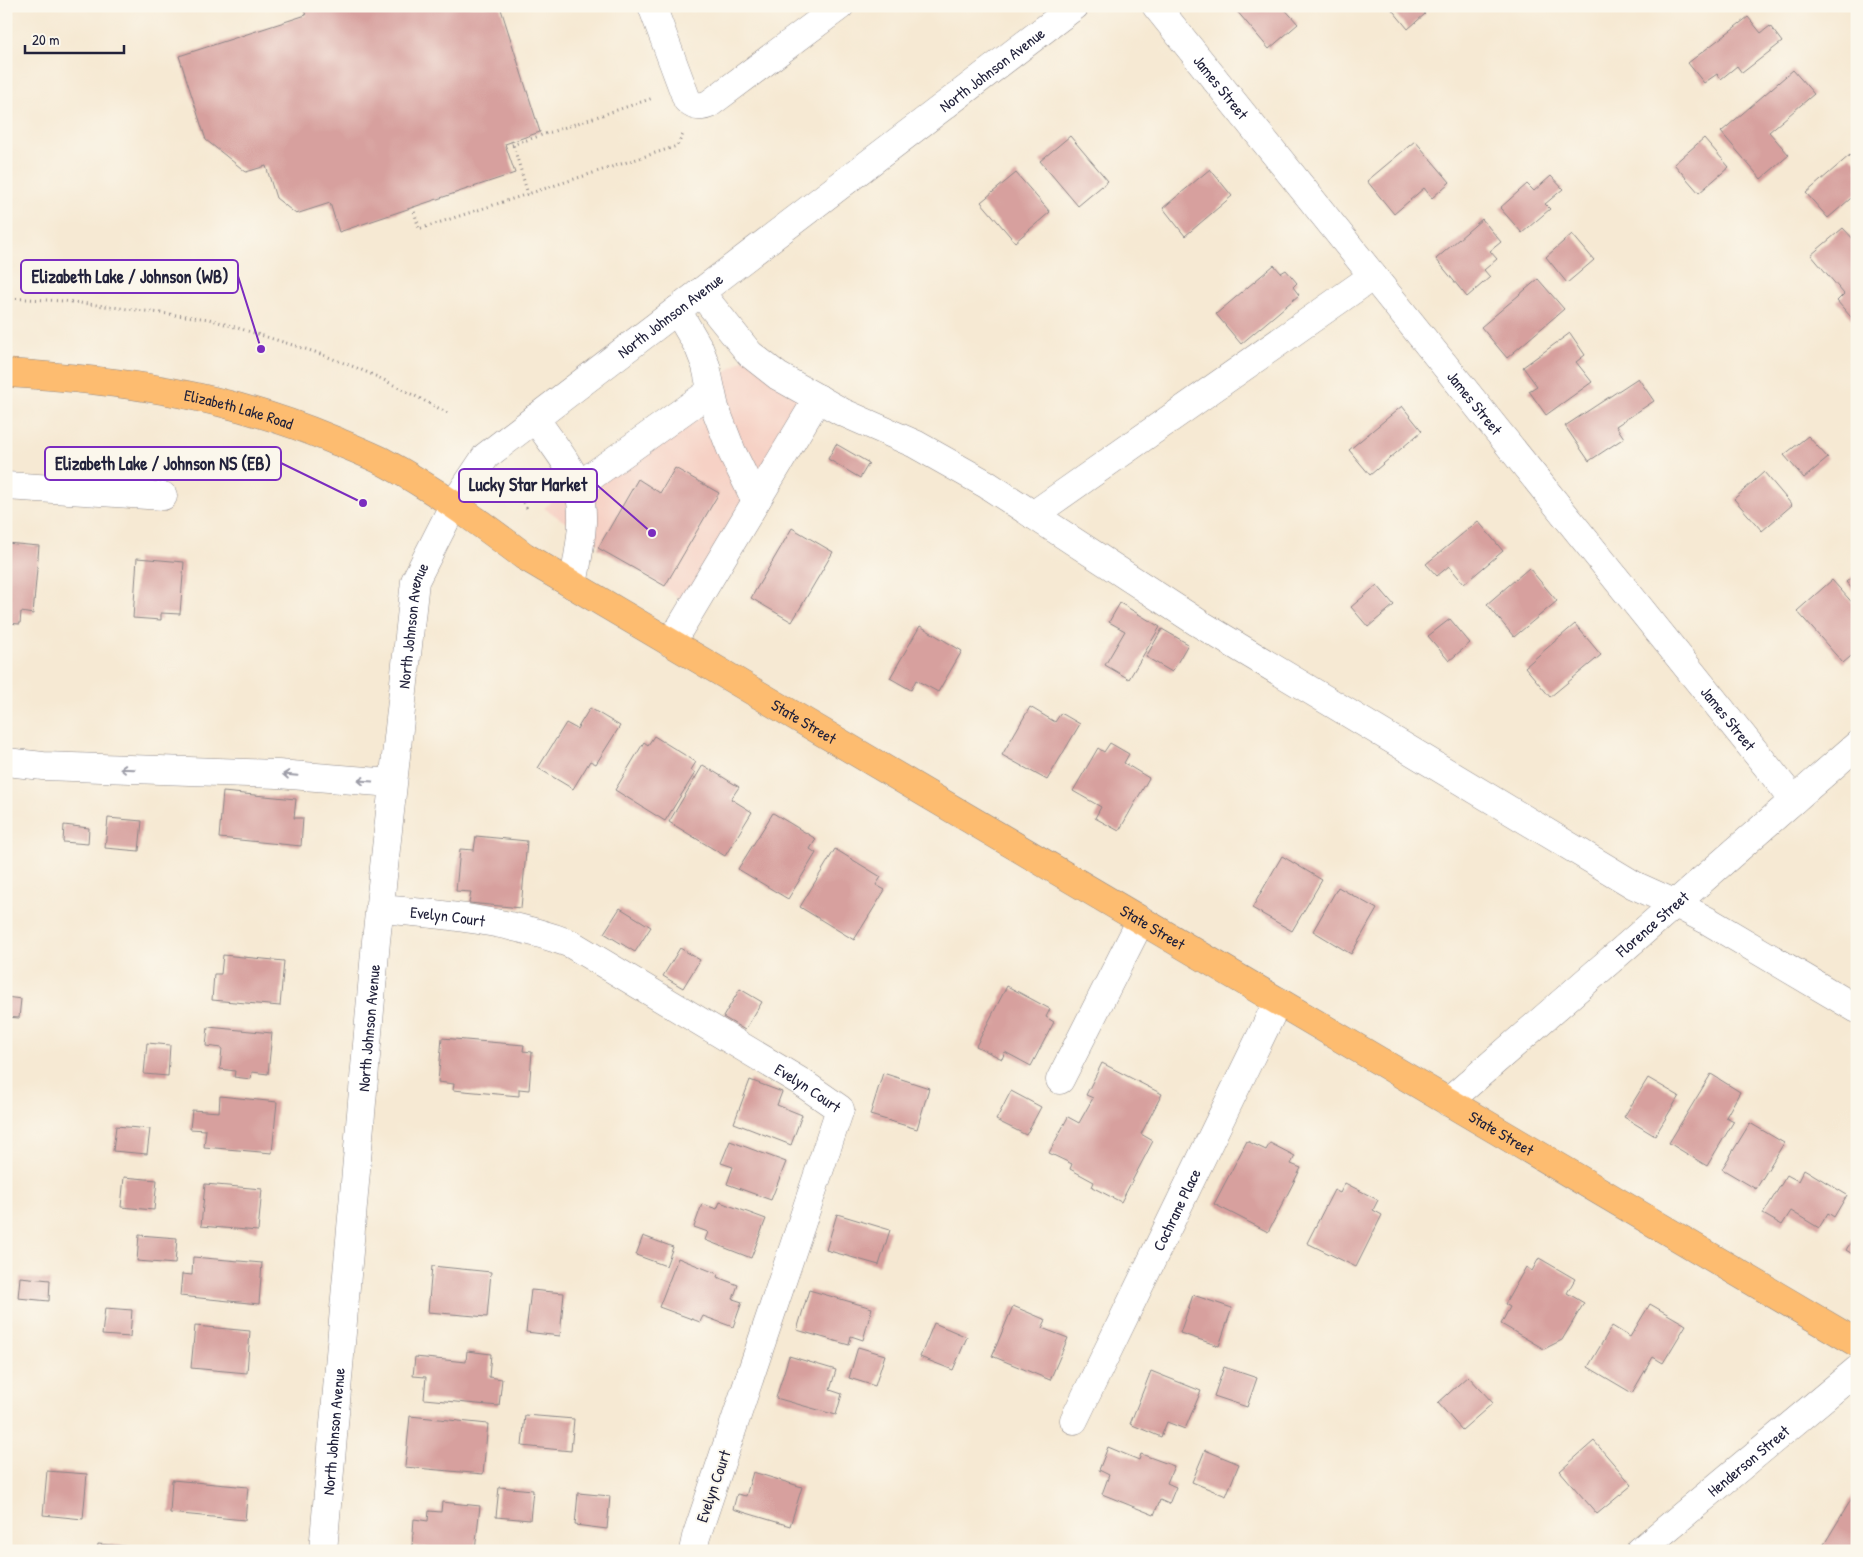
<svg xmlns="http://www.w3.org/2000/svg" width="1863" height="1557" font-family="'Patrick Hand',sans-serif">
	<rect width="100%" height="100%" fill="#fbf7ec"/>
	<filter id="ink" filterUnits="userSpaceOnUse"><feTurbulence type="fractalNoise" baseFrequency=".02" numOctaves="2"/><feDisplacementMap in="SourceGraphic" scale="10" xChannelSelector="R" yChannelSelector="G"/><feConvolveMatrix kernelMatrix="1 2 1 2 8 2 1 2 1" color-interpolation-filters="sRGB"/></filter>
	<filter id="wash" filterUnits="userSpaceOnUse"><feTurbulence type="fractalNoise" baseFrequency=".0096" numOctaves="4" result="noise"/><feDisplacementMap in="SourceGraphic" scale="20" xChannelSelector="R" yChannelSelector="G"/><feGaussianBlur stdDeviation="1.12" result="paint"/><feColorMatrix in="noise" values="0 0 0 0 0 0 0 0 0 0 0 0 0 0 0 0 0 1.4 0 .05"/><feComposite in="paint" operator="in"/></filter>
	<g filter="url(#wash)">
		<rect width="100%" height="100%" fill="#f6e9d3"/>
		<path fill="#f6d1c5" d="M750 354 818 398 693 607 544 508Z"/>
		<g id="blocks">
			<path fill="#d7a09e" d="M302 6H500L540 132 505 144 515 173 339 232 330 203 296 214 276 198 266 166 246 172 206 140 179 56 306 15Z
				M1240 6H1282L1298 24 1269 49 1236 10Z
				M1389 6H1418L1425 14 1408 29Z
				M1748 17 1761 33 1770 26 1782 42 1742 73 1737 66 1721 79 1717 74 1704 83 1688 63Z
				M1793 70 1814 94 1769 132 1789 155 1761 179 1721 132Z
				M1070 136 1108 181 1078 206 1040 161Z
				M1704 138 1729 167 1699 193 1674 164Z
				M1415 141 1450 182 1432 198 1424 188 1394 214 1367 181Z
				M1850 155 1857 162V193L1828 218 1806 193Z
				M1210 169 1232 196 1185 236 1163 208Z
				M1016 173 1050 212 1015 242 981 202Z
				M1551 176 1563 189 1545 204 1550 209 1522 233 1500 208 1527 184 1534 191Z
				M1482 219 1501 242 1490 251 1497 259 1484 270 1490 277 1467 297 1436 259Z
				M1843 228 1857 243V324L1837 301 1844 294 1811 255Z
				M1572 234 1594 260 1567 283 1546 257Z
				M1274 265 1281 273 1286 270 1297 283 1293 287 1299 295 1241 344 1216 314Z
				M1538 279 1564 309 1507 358 1481 327Z
				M1570 333 1585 355 1576 362 1592 382 1546 415 1529 391 1537 386 1523 367Z
				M1638 378 1654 401 1616 426 1624 438 1589 461 1565 426Z
				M1402 406 1422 431 1370 475 1349 450Z
				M1808 436 1828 458 1804 478 1784 455Z
				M836 444 869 463 860 478 828 459Z
				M675 468 719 493 665 586 598 548 638 479 660 493Z
				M1764 472 1792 505 1762 531 1734 499Z
				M1478 521 1503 551 1464 584 1449 566 1437 576 1426 564Z
				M792 528 833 552 792 622 751 598Z
				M6 543 39 546 33 614 21 612 20 624 6 623Z
				M137 558 184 562 180 614 161 613V620L133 618Z
				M1529 568 1557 601 1514 637 1487 604Z
				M1857 573V594L1846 582Z
				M1832 580 1857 608V651L1843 663 1797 611Z
				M1377 585 1394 605 1368 627 1351 607Z
				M1120 603 1160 627 1129 679 1105 665 1125 631 1109 622Z
				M1450 619 1470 643 1449 661 1428 636Z
				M1575 624 1601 655 1550 697 1525 667Z
				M920 626 962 651 938 692 916 680 911 690 890 678Z
				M1162 629 1188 644 1172 672 1146 657Z
				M1030 707 1055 722 1061 713 1080 724 1047 780 1002 755Z
				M590 708 620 726 596 764 590 761 573 789 538 768 566 723 577 729Z
				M654 736 696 762 691 770 695 773 665 821 615 790 644 742 648 745Z
				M1110 743 1129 754 1124 763 1149 778 1119 831 1095 818 1101 807 1073 791 1098 748 1104 752Z
				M703 765 739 787 731 799 752 812 725 856 669 822Z
				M223 792 296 799 294 818H303L301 846 219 838Z
				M773 813 816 839 810 849 816 853 788 899 738 869Z
				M108 818 142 821 139 851 105 848Z
				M64 825 89 828 88 844 63 842Z
				M476 836 527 841 521 908 469 903 471 892 456 891 460 849 474 850Z
				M835 849 881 877 876 885 885 890 854 940 800 907Z
				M1282 856 1322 880 1292 931 1252 908Z
				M1338 887 1377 909 1351 954 1313 931Z
				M620 908 651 927 635 952 604 933Z
				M680 948 700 960 683 988 663 976Z
				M223 955 284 961 280 1006 212 1000 214 974H221Z
				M1007 986 1050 1009 1046 1017 1054 1022 1031 1066 1005 1052 1002 1059 976 1046Z
				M740 989 762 1002 745 1030 723 1017Z
				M6 997 21 999 19 1018 6 1017Z
				M208 1027 272 1033 268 1074 252 1072 251 1079 234 1077 235 1071 220 1069 222 1048 206 1046Z
				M442 1038 524 1045 523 1051 532 1052 529 1090 519 1089V1096L453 1090 454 1084 438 1082Z
				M147 1043 170 1045 168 1076 144 1074Z
				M1102 1063 1162 1094 1141 1134 1153 1141 1121 1202 1092 1187 1094 1182 1070 1169 1072 1164 1049 1153 1068 1117 1079 1123 1093 1098 1086 1095Z
				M883 1073 929 1088 917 1129 870 1115Z
				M1711 1074 1740 1092 1726 1117 1734 1121 1707 1166 1669 1143Z
				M1648 1078 1679 1096 1655 1136 1624 1117Z
				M750 1080 782 1092 777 1105 802 1115 791 1145 734 1123Z
				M1011 1091 1041 1107 1026 1135 996 1120Z
				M220 1096 277 1102 272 1153 204 1147 206 1130 190 1129 192 1110 219 1112Z
				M1750 1123 1784 1143 1756 1189 1722 1169Z
				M116 1126 150 1129 147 1154 113 1151Z
				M730 1141 786 1162 771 1200 727 1184 733 1167 721 1163Z
				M1247 1141 1266 1150 1270 1143 1295 1156 1291 1164 1301 1168 1268 1232 1214 1204Z
				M1804 1169 1847 1195 1834 1217 1828 1213 1819 1228 1791 1211 1782 1225 1763 1214 1787 1175 1798 1181Z
				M124 1177 157 1180 154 1210 121 1207Z
				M1345 1183 1378 1200 1373 1210 1382 1215 1356 1267 1307 1243 1334 1190 1340 1193Z
				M205 1184 262 1189 258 1231 201 1226Z
				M720 1202 766 1219 751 1258 705 1240 708 1232 694 1227 702 1204 717 1209Z
				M837 1214 890 1230 879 1265 826 1250Z
				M1857 1232V1257L1846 1250Z
				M139 1235 177 1238 175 1264 137 1261Z
				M643 1236 673 1247 666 1266 636 1255Z
				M193 1257 262 1263 259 1304 180 1296 182 1274 192 1275Z
				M678 1258 718 1274 717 1277 738 1285 733 1299 742 1302 733 1327 703 1316 700 1322 659 1307Z
				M1539 1258 1575 1279 1567 1293 1584 1303 1562 1340 1544 1349 1501 1324 1510 1307 1505 1304 1526 1267 1532 1271Z
				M432 1266 491 1272 487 1317 428 1312Z
				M20 1277 50 1280 49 1301 18 1298Z
				M531 1290 564 1293 560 1336 526 1332Z
				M809 1290 872 1308 863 1340 851 1336 849 1345 797 1330Z
				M1193 1295 1232 1308 1219 1346 1180 1333Z
				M1650 1304 1686 1325 1663 1363 1653 1357 1632 1393 1588 1367 1612 1326 1630 1337Z
				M1013 1306 1046 1320 1042 1328 1068 1338 1050 1380 992 1356Z
				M6 1307H11L9 1330H6Z
				M105 1308 132 1310 130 1337 102 1335Z
				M934 1323 967 1337 953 1370 920 1357Z
				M195 1326 250 1331 247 1373 191 1368Z
				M858 1347 885 1355 875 1386 849 1378Z
				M467 1351 491 1354 489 1377 502 1379 499 1406 424 1399 426 1377 413 1376 415 1357 466 1362Z
				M789 1356 836 1370 830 1390 842 1394 836 1415 776 1398Z
				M1224 1367 1257 1378 1247 1407 1214 1396Z
				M1151 1371 1201 1391 1185 1429 1167 1422 1161 1437 1130 1424Z
				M1468 1376 1493 1403 1462 1430 1438 1403Z
				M525 1415 574 1419 571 1451 522 1446Z
				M410 1416 488 1424 483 1474 405 1467Z
				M1594 1441 1632 1485 1597 1514 1560 1471Z
				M1108 1447 1139 1460 1141 1454 1174 1466 1167 1483 1176 1487 1169 1504 1160 1500 1154 1515 1102 1494 1109 1475 1099 1470Z
				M1205 1450 1239 1464 1226 1496 1192 1482Z
				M47 1471 87 1474 83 1519 43 1515Z
				M753 1472 802 1487 790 1526 733 1509 737 1494 746 1496Z
				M172 1480 248 1487 245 1520 170 1513Z
				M499 1487 533 1490 530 1520 496 1517Z
				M1857 1490V1551H1820Z
				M578 1493 610 1496 607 1529 575 1525Z
				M442 1502 480 1506 475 1551H437V1549L412 1546 414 1519 428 1521 429 1511 441 1512Z
				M98 1544 133 1547V1551H97Z
				M181 1547 202 1549V1551H181Z
				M536 1548 556 1549V1551H536Z"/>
		</g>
	</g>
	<g filter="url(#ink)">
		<use href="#blocks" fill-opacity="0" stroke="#8c8687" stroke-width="1"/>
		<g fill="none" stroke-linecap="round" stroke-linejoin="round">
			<g stroke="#8c8687" stroke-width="29">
				<g id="minor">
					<path d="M652 6 687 100C694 107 700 108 709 104L840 6"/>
					<path id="s1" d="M1156 6 1794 800"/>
					<path d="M700 292 750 354 778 376 842 412 915 444 986 484 1197 622 1634 885 1676 904 1710 922 1857 1009"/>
					<path d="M677 310 699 348 706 366 715 408 732 452 756 501"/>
					<path d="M535 418C547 437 563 455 573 475 590 509 579 550 573 585"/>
					<path d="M6 486 163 496"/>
					<path d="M578 486 711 391"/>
					<path d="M1033 515 1373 276"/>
					<path d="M671 643 818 398"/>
					<path d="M6 762 43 766 278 774 392 783"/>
					<path id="s2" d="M380 909C444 914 511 921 571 944L801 1082 840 1109 696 1537 693 1551"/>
					<path d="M1060 1080 1141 920"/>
					<path id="s3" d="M1448 1102 1857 745"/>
					<path id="s4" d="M1074 1420 1278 1001"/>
					<path id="s5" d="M323 1551 376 941 415 581 454 504 486 456 1075 6"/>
					<path id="s6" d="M1640 1551 1857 1370"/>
				</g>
			</g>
			<g stroke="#8c8687" stroke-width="29">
				<g id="major">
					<path id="s7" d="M6 373C121 380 223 394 331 439 348 446 366 453 382 461 433 488 479 522 524 556L1857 1343"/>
				</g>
			</g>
			<path stroke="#8c8687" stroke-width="3" stroke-dasharray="1 4" stroke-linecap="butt" d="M512 141 528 194
				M512 145 653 98
				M413 207 419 229 677 146 683 134
				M6 298 64 301 209 319 315 352 357 368 382 379 448 413
				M519 494 528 510"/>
			<use href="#minor" stroke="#fff" stroke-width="28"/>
			<use href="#major" stroke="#fdbc70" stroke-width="28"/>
		</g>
		<defs><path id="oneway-shaft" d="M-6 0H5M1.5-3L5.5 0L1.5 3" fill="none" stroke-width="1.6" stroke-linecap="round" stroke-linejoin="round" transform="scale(1.25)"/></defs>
		<g stroke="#9c9ca7">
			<use href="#oneway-shaft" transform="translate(127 769) rotate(-178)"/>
			<use href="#oneway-shaft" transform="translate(290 775) rotate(-175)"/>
			<use href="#oneway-shaft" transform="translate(365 781) rotate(-176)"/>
		</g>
	</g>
	<g text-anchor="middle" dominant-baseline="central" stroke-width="4" stroke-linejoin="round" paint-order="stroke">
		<g font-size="16" fill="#22223b" stroke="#fbf7ec">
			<text stroke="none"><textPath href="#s5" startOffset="1755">North Johnson Avenue</textPath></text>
			<text stroke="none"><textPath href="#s1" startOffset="104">James Street</textPath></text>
			<text stroke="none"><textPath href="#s5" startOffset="1350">North Johnson Avenue</textPath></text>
			<text stroke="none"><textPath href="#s1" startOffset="509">James Street</textPath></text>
			<text stroke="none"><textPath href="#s7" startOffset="236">Elizabeth Lake Road</textPath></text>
			<text stroke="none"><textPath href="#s5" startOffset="930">North Johnson Avenue</textPath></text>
			<text stroke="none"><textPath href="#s1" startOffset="914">James Street</textPath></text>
			<text stroke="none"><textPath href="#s7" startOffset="885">State Street</textPath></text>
			<text stroke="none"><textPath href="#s2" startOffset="68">Evelyn Court</textPath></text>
			<text stroke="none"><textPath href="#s3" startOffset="271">Florence Street</textPath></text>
			<text stroke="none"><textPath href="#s7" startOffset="1290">State Street</textPath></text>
			<text stroke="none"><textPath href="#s5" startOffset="525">North Johnson Avenue</textPath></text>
			<text stroke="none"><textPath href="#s2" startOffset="472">Evelyn Court</textPath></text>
			<text stroke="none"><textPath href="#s7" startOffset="1695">State Street</textPath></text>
			<text stroke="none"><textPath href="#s4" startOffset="234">Cochrane Place</textPath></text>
			<text stroke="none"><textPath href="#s5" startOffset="120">North Johnson Avenue</textPath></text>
			<text stroke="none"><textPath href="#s6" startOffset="141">Henderson Street</textPath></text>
			<text transform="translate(713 1486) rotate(-71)">Evelyn Court</text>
		</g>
	</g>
	<path fill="none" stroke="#7b2cbf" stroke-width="2" d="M261 349L238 276M363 503L281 463M652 533L597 485"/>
	<g fill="#7b2cbf" stroke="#fbf7ec" stroke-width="2">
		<circle cx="261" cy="349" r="5"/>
		<circle cx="363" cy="503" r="5"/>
		<circle cx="652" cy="533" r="5"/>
	</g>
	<g fill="#fbf7ec" stroke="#7b2cbf" stroke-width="2">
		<rect x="21" y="260" width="217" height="33" rx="5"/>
		<rect x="45" y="447" width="236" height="33" rx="5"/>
		<rect x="459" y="469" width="138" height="33" rx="5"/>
	</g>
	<g font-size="18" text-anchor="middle" font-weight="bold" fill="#22223b">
		<text x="130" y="283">Elizabeth Lake / Johnson (WB)</text>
		<text x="163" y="470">Elizabeth Lake / Johnson NS (EB)</text>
		<text x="528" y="491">Lucky Star Market</text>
	</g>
	<rect width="1863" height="1557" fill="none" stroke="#fbf7ec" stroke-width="25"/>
	<path d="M25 45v8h99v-8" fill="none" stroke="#22223b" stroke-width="2.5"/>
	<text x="32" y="45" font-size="15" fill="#22223b" stroke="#fbf7ec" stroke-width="4" paint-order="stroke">20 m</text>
</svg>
